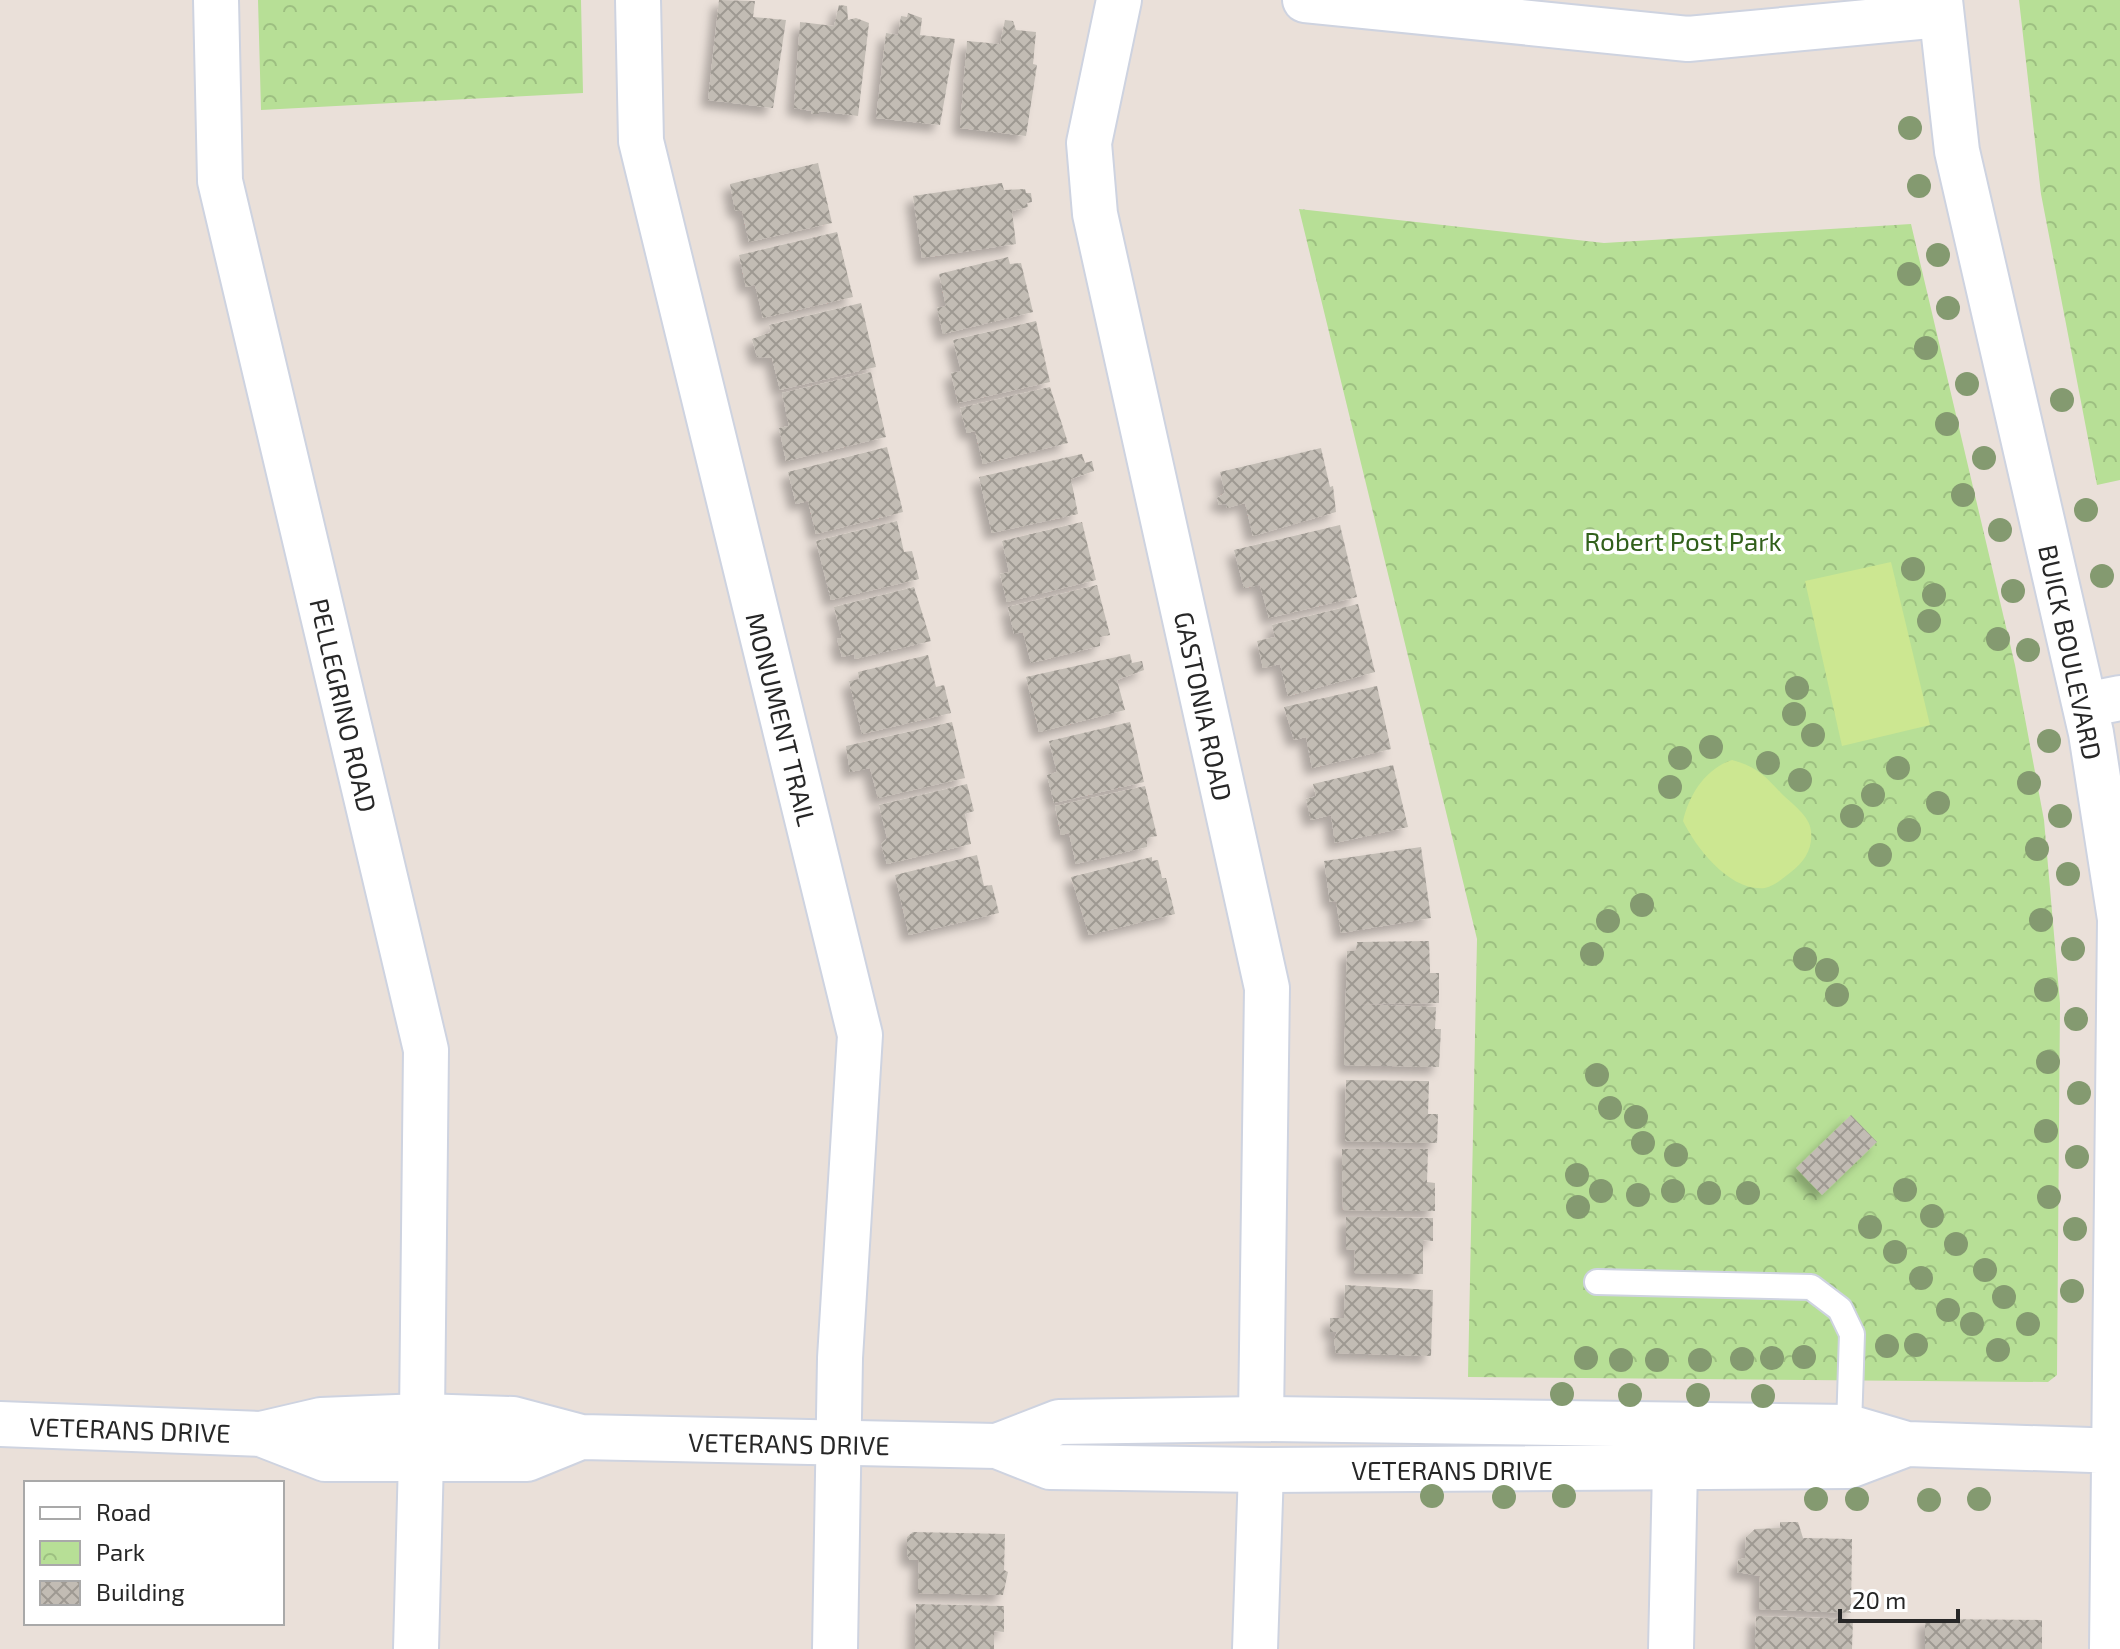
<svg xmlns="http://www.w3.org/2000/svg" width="2120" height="1649" font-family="'Exo 2',sans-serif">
	<defs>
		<pattern id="park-crowns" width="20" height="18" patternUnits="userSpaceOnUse" patternTransform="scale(2)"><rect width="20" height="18" fill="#b7df96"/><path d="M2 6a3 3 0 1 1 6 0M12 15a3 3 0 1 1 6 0" fill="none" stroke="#9dbf81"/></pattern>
		<pattern id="building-cross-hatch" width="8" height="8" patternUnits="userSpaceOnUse" patternTransform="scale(2)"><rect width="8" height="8" fill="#c2bcb4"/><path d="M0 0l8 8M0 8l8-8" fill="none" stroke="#9e9992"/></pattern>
		<filter id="shadow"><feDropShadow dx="-7" dy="7" stdDeviation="4" flood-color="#0004"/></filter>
	</defs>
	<rect width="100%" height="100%" fill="#eae0d9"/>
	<path fill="url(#park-crowns)" d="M258 0H581L583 93 261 110Z
		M2019 0H2120V480L2097 485 2041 194Z
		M1299 209 1604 243 1911 224 2015 665 2044 820 2060 1003 2057 1375 2048 1382 1468 1377 1477 939Z"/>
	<path fill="#cce791" d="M1891 562 1930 725 1842 746 1805 581Z
		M1732 760C1756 766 1765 776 1781 793 1791 803 1810 816 1811 831 1813 849 1804 862 1791 872 1783 878 1775 886 1765 888 1730 892 1696 848 1683 821 1689 795 1705 769 1732 760Z"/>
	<path fill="url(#building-cross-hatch)" filter="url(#shadow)" d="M719 0 755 1 753 17 786 20 773 108 708 100Z
		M839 5 847 6 848 20 856 18 869 23 858 116 819 111V114H811L812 111 794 108 800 22 834 26Z
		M908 13 922 18 920 35 955 39 940 125 876 118 886 33 898 35 901 16 907 17Z
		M1005 20 1013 21 1016 30 1036 32 1033 64 1037 65 1026 136 960 128 967 41 1000 44Z
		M818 163 832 223 749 242 742 211 735 210 730 184Z
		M1002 183 1004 190 1025 189 1026 193H1031L1032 202 1027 203 1028 207 1012 211 1016 244 922 258 913 196Z
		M837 232 853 297 763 318 755 285 746 287 739 255Z
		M1008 257 1010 264 1021 263 1033 312 943 334 937 308 946 306 939 274Z
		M861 303 876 367 780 390 772 358 757 357 752 339 771 332 769 325Z
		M1036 321 1050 382 958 403 951 373 961 371 953 340Z
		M871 372 886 437 786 461 779 428 789 426 782 393Z
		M1050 387 1068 443 983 464 975 431 967 433 960 408Z
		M887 447 903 512 816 534 808 501 796 504 788 472Z
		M1321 448 1330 487 1333 486 1336 512 1253 536 1245 503 1227 508 1226 504 1219 505 1217 498 1225 493 1220 472Z
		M1082 454 1085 463 1092 461 1094 471 1071 479 1078 514 992 533 979 477Z
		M897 521 904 552 912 551 919 579 831 600 816 541Z
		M1082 522 1096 580 1007 602 1000 574 1009 572 1002 541Z
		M1340 525 1357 597 1269 618 1260 585 1244 588 1234 550Z
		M1097 585 1110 635 1100 637V646L1031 663 1023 632 1014 634 1008 607Z
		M914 587 931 641 855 659 854 654 842 657 837 639 842 638 834 607Z
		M1358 604 1375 672 1288 696 1280 664 1263 668 1257 641 1275 637 1272 625Z
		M1130 654 1132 663 1142 661 1144 670 1117 680 1125 710 1039 732 1026 677Z
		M928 655 936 687 944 685 951 713 862 734 849 681 859 679 858 672Z
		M1377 686 1391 749 1312 768 1306 737 1294 740 1284 707Z
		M952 722 965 778 878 798 870 768 850 772 846 746Z
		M1130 722 1144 782 1054 803 1047 775 1057 772 1049 741Z
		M1393 765 1408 827 1335 843 1331 815 1311 820 1306 799 1316 796 1313 784Z
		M967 784 974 811 965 814 971 844 887 864 881 844 887 838 879 805Z
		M1145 786 1157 836 1147 838V847L1076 864 1069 833 1061 835 1055 806Z
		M1421 847 1431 918 1341 933 1336 901 1330 902 1324 861Z
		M977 855 984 886 992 885 999 913 909 935 895 875Z
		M1152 857V861L1158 860 1162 878H1166L1175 914 1089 935 1071 877Z
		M1429 941 1430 973H1439V1003L1358 1004 1436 1007 1435 1029H1441L1439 1067 1344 1065 1347 951H1356L1357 942Z
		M1346 1080 1429 1081 1428 1114H1438L1437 1143 1345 1141Z
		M1851 1115 1877 1142 1822 1195 1796 1168Z
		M1342 1149H1428L1427 1182 1435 1183V1211L1343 1210Z
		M1346 1217 1433 1218V1241L1423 1240V1274L1354 1273 1355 1250 1346 1249Z
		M1345 1285 1433 1290 1431 1356 1336 1353 1334 1339 1337 1332H1330V1318H1344Z
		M1780 1522H1798L1803 1538 1852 1539 1851 1613 1759 1609 1760 1576 1737 1572 1738 1560 1745 1558 1746 1537 1755 1529 1780 1528Z
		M913 1532 1005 1534 1004 1570 1008 1572 1003 1595 918 1593 919 1560H910L907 1555V1537Z
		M916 1604 1004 1606V1632L994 1631V1649H915Z
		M1756 1616 1853 1619 1852 1649H1755Z
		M1925 1619 2042 1620V1649H1925Z"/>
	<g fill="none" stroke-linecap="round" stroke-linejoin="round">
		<g stroke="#ced3e0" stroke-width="28">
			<path id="service" d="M1597 1282 1811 1287 1840 1309 1852 1334 1849 1427"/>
		</g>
		<g stroke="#ced3e0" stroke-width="48">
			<path id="minor" d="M216 0 220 181 426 1050 422 1416
				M638 0 641 141 860 1035 840 1358 835 1649
				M1119 0 1089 143 1095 214 1267 988 1261 1419
				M1305 0 1688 39 1940 15
				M2085 705 2120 698
				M416 1649 421 1459
				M1255 1649 1261 1470
				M1671 1649 1675 1469"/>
		</g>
		<g stroke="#ced3e0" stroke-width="48">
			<path id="tertiary" d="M1940 0 1957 151 2091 733 2120 919 2112 1649
				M0 1424 261 1434 321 1420 422 1416 513 1419 581 1437 997 1446 1059 1422 1261 1419 1849 1427 1907 1444 2120 1451
				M261 1434 325 1459H527L581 1437
				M997 1446 1050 1467 1261 1470 1849 1466 1907 1444"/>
		</g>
		<use href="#service" stroke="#fff" stroke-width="24"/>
		<use href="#minor" stroke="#fff" stroke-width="44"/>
		<use href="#tertiary" stroke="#fff" stroke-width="44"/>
	</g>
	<g fill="#849a70">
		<circle cx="1910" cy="128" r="12"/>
		<circle cx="1919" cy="186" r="12"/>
		<circle cx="1938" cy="255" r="12"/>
		<circle cx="1909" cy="274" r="12"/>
		<circle cx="1948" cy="308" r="12"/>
		<circle cx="1926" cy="348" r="12"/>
		<circle cx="1967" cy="384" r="12"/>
		<circle cx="2062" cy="400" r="12"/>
		<circle cx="1947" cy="424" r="12"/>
		<circle cx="1984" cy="458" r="12"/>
		<circle cx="1963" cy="495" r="12"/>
		<circle cx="2086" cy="510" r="12"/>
		<circle cx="2000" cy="530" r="12"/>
		<circle cx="1913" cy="569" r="12"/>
		<circle cx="2102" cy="576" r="12"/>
		<circle cx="2013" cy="591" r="12"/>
		<circle cx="1934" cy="595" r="12"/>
		<circle cx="1929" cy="621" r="12"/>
		<circle cx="1998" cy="639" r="12"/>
		<circle cx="2028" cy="650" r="12"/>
		<circle cx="1797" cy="688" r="12"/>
		<circle cx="1794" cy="714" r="12"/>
		<circle cx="1813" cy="735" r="12"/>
		<circle cx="2049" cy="741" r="12"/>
		<circle cx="1711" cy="747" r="12"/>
		<circle cx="1680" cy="758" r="12"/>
		<circle cx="1768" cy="763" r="12"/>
		<circle cx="1898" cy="768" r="12"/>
		<circle cx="1800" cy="780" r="12"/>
		<circle cx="2029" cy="783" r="12"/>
		<circle cx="1670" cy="787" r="12"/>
		<circle cx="1873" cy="795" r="12"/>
		<circle cx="1938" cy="803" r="12"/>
		<circle cx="1852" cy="816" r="12"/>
		<circle cx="2060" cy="816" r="12"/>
		<circle cx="1909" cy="830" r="12"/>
		<circle cx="2037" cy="849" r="12"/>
		<circle cx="1880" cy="855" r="12"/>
		<circle cx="2068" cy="874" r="12"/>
		<circle cx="1642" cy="905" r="12"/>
		<circle cx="2041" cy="920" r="12"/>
		<circle cx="1608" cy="921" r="12"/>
		<circle cx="2073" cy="949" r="12"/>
		<circle cx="1592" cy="954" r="12"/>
		<circle cx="1805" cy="959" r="12"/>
		<circle cx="1827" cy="970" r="12"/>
		<circle cx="2046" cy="990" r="12"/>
		<circle cx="1837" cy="995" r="12"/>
		<circle cx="2076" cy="1019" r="12"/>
		<circle cx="2048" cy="1062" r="12"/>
		<circle cx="1597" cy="1075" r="12"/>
		<circle cx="2079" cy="1093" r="12"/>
		<circle cx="1610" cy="1108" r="12"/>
		<circle cx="1636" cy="1117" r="12"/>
		<circle cx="2046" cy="1131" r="12"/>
		<circle cx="1643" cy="1143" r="12"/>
		<circle cx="1676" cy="1155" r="12"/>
		<circle cx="2077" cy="1157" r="12"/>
		<circle cx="1577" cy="1175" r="12"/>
		<circle cx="1905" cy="1190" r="12"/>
		<circle cx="1601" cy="1191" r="12"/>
		<circle cx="1673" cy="1191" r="12"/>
		<circle cx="1709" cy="1193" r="12"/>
		<circle cx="1748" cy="1193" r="12"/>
		<circle cx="1638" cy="1195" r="12"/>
		<circle cx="2049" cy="1197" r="12"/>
		<circle cx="1578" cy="1207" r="12"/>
		<circle cx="1932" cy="1216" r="12"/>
		<circle cx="1870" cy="1227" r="12"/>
		<circle cx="2075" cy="1229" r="12"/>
		<circle cx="1956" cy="1244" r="12"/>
		<circle cx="1895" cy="1252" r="12"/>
		<circle cx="1985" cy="1270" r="12"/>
		<circle cx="1921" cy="1278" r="12"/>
		<circle cx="2072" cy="1291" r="12"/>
		<circle cx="2004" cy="1297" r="12"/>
		<circle cx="1948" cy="1310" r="12"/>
		<circle cx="1972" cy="1324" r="12"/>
		<circle cx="2028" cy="1324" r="12"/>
		<circle cx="1916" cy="1345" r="12"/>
		<circle cx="1887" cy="1346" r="12"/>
		<circle cx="1998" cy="1350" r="12"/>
		<circle cx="1804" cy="1357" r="12"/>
		<circle cx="1586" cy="1358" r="12"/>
		<circle cx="1772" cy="1358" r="12"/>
		<circle cx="1742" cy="1359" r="12"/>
		<circle cx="1621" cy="1360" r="12"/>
		<circle cx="1657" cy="1360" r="12"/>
		<circle cx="1700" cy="1360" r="12"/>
		<circle cx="1562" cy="1394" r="12"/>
		<circle cx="1630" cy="1395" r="12"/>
		<circle cx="1698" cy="1395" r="12"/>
		<circle cx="1763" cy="1396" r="12"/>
		<circle cx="1432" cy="1496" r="12"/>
		<circle cx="1564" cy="1496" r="12"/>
		<circle cx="1504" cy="1497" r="12"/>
		<circle cx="1816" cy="1499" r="12"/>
		<circle cx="1857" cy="1499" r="12"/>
		<circle cx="1979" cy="1499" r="12"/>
		<circle cx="1929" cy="1500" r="12"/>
	</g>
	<g text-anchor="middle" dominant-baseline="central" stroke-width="7" stroke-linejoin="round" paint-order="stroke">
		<g font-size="26" fill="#31601b" stroke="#fff">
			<text x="1683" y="540">Robert Post Park</text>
		</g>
		<g font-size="26" fill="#272727" stroke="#fff">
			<text transform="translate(2071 652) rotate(78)">BUICK BOULEVARD</text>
			<text transform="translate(344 705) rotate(77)">PELLEGRINO ROAD</text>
			<text transform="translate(1204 706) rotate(78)">GASTONIA ROAD</text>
			<text transform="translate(782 719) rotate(76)">MONUMENT TRAIL</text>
			<text transform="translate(130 1429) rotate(2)">VETERANS DRIVE</text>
			<text transform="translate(789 1443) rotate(1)">VETERANS DRIVE</text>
			<text x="1452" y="1469">VETERANS DRIVE</text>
		</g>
	</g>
	<rect x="24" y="1481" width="260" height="144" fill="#ffffff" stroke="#a9a9a9" stroke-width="2"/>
	<rect x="40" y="1507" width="40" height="12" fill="#ffffff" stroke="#a9a9a9" stroke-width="2"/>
	<text x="96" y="1521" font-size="24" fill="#272727">Road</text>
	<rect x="40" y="1541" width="40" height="24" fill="url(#park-crowns)" stroke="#a9a9a9" stroke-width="2"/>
	<text x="96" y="1561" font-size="24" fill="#272727">Park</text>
	<rect x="40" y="1581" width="40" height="24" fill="url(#building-cross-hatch)" stroke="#a9a9a9" stroke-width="2"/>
	<text x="96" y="1601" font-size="24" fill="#272727">Building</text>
	<path d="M1840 1609v12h118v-12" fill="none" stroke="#272727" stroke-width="4"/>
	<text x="1852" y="1609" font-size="24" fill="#272727" stroke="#ffffff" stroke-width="6" paint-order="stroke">20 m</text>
</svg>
